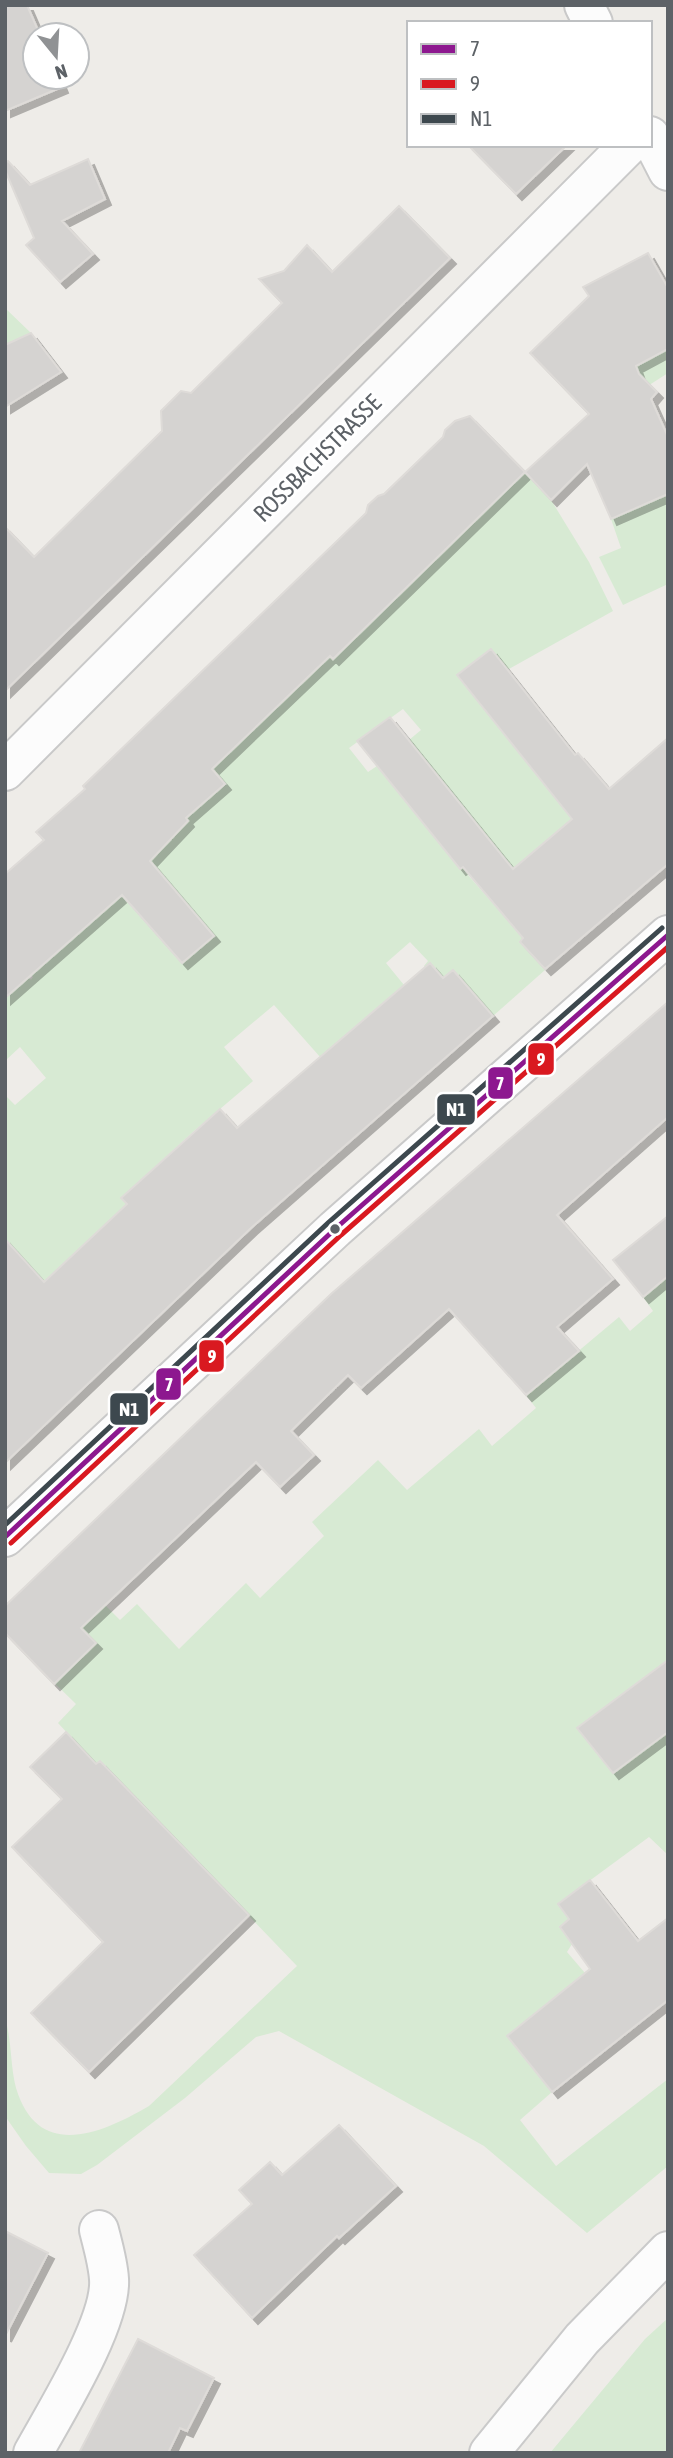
<svg xmlns="http://www.w3.org/2000/svg" width="673" height="2458" font-family="'Asap Condensed',sans-serif">
	<defs>
		<filter id="shadow"><feDropShadow dx="6" dy="6" stdDeviation="0" flood-color="#0004"/></filter>
	</defs>
	<rect width="100%" height="100%" fill="#eeece8"/>
	<path fill="#d7ead3" fill-rule="evenodd" d="M5 308 31 333 5 345Z
		M668 349V373L629 398 626 371Z
		M525 472 551 500 589 562 613 611 507 670 573 819C551 841 525 858 502 879L479 865 468 875 523 938 520 942 545 970 493 1016 453 970 438 983 424 966 428 961 410 942 386 963 404 985 321 1058 274 1005 224 1047 253 1081 194 1131 121 1198 137 1215 82 1282 5 1288 30 1266 5 1239V1095L15 1105 46 1078 20 1047 5 1061V998L15 989 22 970 31 980 33 977 25 968 45 963 149 871 182 963 213 936 145 855 186 823 188 820 180 811 212 769 329 655 333 659ZM403 709 421 730 409 740 492 843 461 868 377 766 368 772 349 748Z
		M668 494V584L623 605 599 557 621 548 611 519Z
		M668 1276V1660L578 1728 613 1773 668 1732V1855L649 1837 558 1904 569 1919 560 1927 572 1944 567 1952 585 1973 507 2036 552 2092 520 2120 556 2166 668 2079V2166L587 2233 484 2146 279 2031 256 2037 185 2098 97 2165 81 2174 49 2173 26 2146 5 2116V2018C12 2041 10 2065 16 2088 38 2161 101 2134 149 2106L297 1966 100 1761 96 1764 58 1723 76 1704 39 1668 71 1667 96 1643 81 1628 105 1605 120 1620 137 1604 179 1649 246 1583 260 1598 324 1536 312 1522 378 1460 407 1490 479 1429 492 1446 536 1408 526 1395 619 1317 630 1331 653 1311 643 1297Z
		M668 2318V2453H550L645 2339Z"/>
	<path fill="#d5d3d1" stroke="#dedbd8" stroke-width="2" filter="url(#shadow)" d="M5 5H27L40 35H35V77H58L62 87 5 111Z
		M468 145H567L516 194Z
		M88 159 105 199 62 221 93 254 60 282 26 245 34 238 5 170V163L8 161 30 185Z
		M399 206 450 258 5 691V527L34 557 162 431 161 411 181 391 191 393 282 303 259 279 284 271 307 245 332 272Z
		M648 253 668 288V349L636 366 639 374 657 392 651 399 668 437V494L611 519 587 464 551 500 525 472 589 414 530 353 589 296 583 287Z
		M31 333 61 372 5 407V345Z
		M470 416 525 472 333 659 330 656 212 769 225 784 186 818 188 821 150 861 214 936 182 963 122 895 5 998V874L44 840 36 832 85 789 83 786 366 513 368 505 378 496 384 494 443 437 445 430 455 421Z
		M491 649 575 755 578 753 609 789 668 738V864L545 969 520 942 523 938 463 867 460 869 357 741 390 717 513 869 572 819 457 675Z
		M430 963 443 978 453 970 493 1016 251 1228 5 1463V1239L44 1282 127 1204 121 1198 220 1109 237 1128Z
		M668 1002V1117L557 1215 613 1279 557 1327 579 1351 526 1395 449 1309 361 1388 348 1375 291 1431 314 1455 280 1487 256 1462 81 1628 96 1643 54 1684 5 1633V1606L331 1294Z
		M668 1216V1276L643 1297 613 1260Z
		M668 1660V1732L613 1773 577 1728Z
		M66 1732 96 1764 100 1761 249 1915 89 2072 31 2013 103 1942 12 1847 62 1799 30 1767Z
		M590 1880 638 1941 668 1918V2000L552 2092 507 2036 590 1969 560 1927 569 1919 558 1904Z
		M339 2125 396 2186 339 2238 337 2236 252 2318 194 2255 252 2204 239 2190 270 2162 282 2175Z
		M5 2231 48 2253 5 2336Z
		M138 2339 214 2378 187 2431 180 2428 168 2453H79Z"/>
	<g fill="none" stroke-linecap="round" stroke-linejoin="round">
		<g stroke="#c9c9c9" stroke-width="42">
			<path id="street" d="M584 5 593 23
				M650 136 668 171
				M5 771 629 145
				M5 1537 335 1229 668 935
				M33 2453C55 2413 112 2322 109 2279 108 2263 103 2246 99 2230"/>
		</g>
		<g stroke="#cacaca" stroke-width="42">
			<path id="secondary" d="M489 2453 582 2339 668 2251"/>
		</g>
		<use href="#street" stroke="#fcfcfc" stroke-width="38"/>
		<use href="#secondary" stroke="#fcfcfc" stroke-width="38"/>
		<g stroke="#fff" stroke-width="10">
			<path id="bus-1" d="M5 1537 335 1229 668 935"/>
		</g>
		<g stroke="#fff" stroke-width="10">
			<path id="bus-2" d="M11 1543 341 1235 668 947"/>
		</g>
		<g stroke="#fff" stroke-width="10">
			<path id="bus-3" d="M5 1525 329 1222 662 928"/>
		</g>
		<use href="#bus-1" stroke="#8d188f" stroke-width="5"/>
		<use href="#bus-2" stroke="#d91920" stroke-width="5"/>
		<use href="#bus-3" stroke="#3d484e" stroke-width="5"/>
	</g>
	<circle fill="#5d6267" stroke="#fff" stroke-width="2.5" cx="335" cy="1229" r="6"/>
	<g text-anchor="middle" dominant-baseline="central" stroke-width="6" stroke-linejoin="round" paint-order="stroke">
		<g font-size="24" fill="#5d6267" stroke="#fff">
			<text transform="translate(317 458) rotate(-45)">ROSSBACHSTRASSE</text>
		</g>
	</g>
	<g stroke="#fff" stroke-width="2.5">
		<rect x="527" y="1042" width="28" height="34" rx="7" fill="#d91920"/>
		<rect x="487" y="1066" width="27" height="34" rx="7" fill="#8d188f"/>
		<rect x="436" y="1093" width="40" height="33" rx="7" fill="#3d484e"/>
		<rect x="198" y="1339" width="27" height="34" rx="7" fill="#d91920"/>
		<rect x="155" y="1367" width="27" height="34" rx="7" fill="#8d188f"/>
		<rect x="109" y="1392" width="40" height="34" rx="7" fill="#3d484e"/>
	</g>
	<g font-size="19" text-anchor="middle" font-weight="bold" fill="#fff">
		<text x="541" y="1066">9</text>
		<text x="500" y="1090">7</text>
		<text x="456" y="1116">N1</text>
		<text x="212" y="1363">9</text>
		<text x="169" y="1391">7</text>
		<text x="129" y="1416">N1</text>
	</g>
	<rect width="673" height="2458" fill="none" stroke="#5d6267" stroke-width="14"/>
	<rect x="407" y="21" width="245" height="126" fill="#ffffff" stroke="#bec0c2" stroke-width="2"/>
	<rect x="421" y="44" width="35" height="10" fill="#8d188f" stroke="#bec0c2" stroke-width="2"/>
	<text x="470" y="56" font-size="21" fill="#5d6267">7</text>
	<rect x="421" y="79" width="35" height="10" fill="#d91920" stroke="#bec0c2" stroke-width="2"/>
	<text x="470" y="91" font-size="21" fill="#5d6267">9</text>
	<rect x="421" y="114" width="35" height="10" fill="#3d484e" stroke="#bec0c2" stroke-width="2"/>
	<text x="470" y="126" font-size="21" fill="#5d6267">N1</text>
	<g transform="translate(56 56) rotate(162)"><circle r="33" fill="#ffffff" stroke="#bec0c2" stroke-width="2"/>
	<path d="M0-5L12 26L0 18L-12 26Z" fill="#909294"/>
	<text y="-10" font-size="19" font-weight="bold" text-anchor="middle" fill="#5d6267">N</text>
	</g>
</svg>
